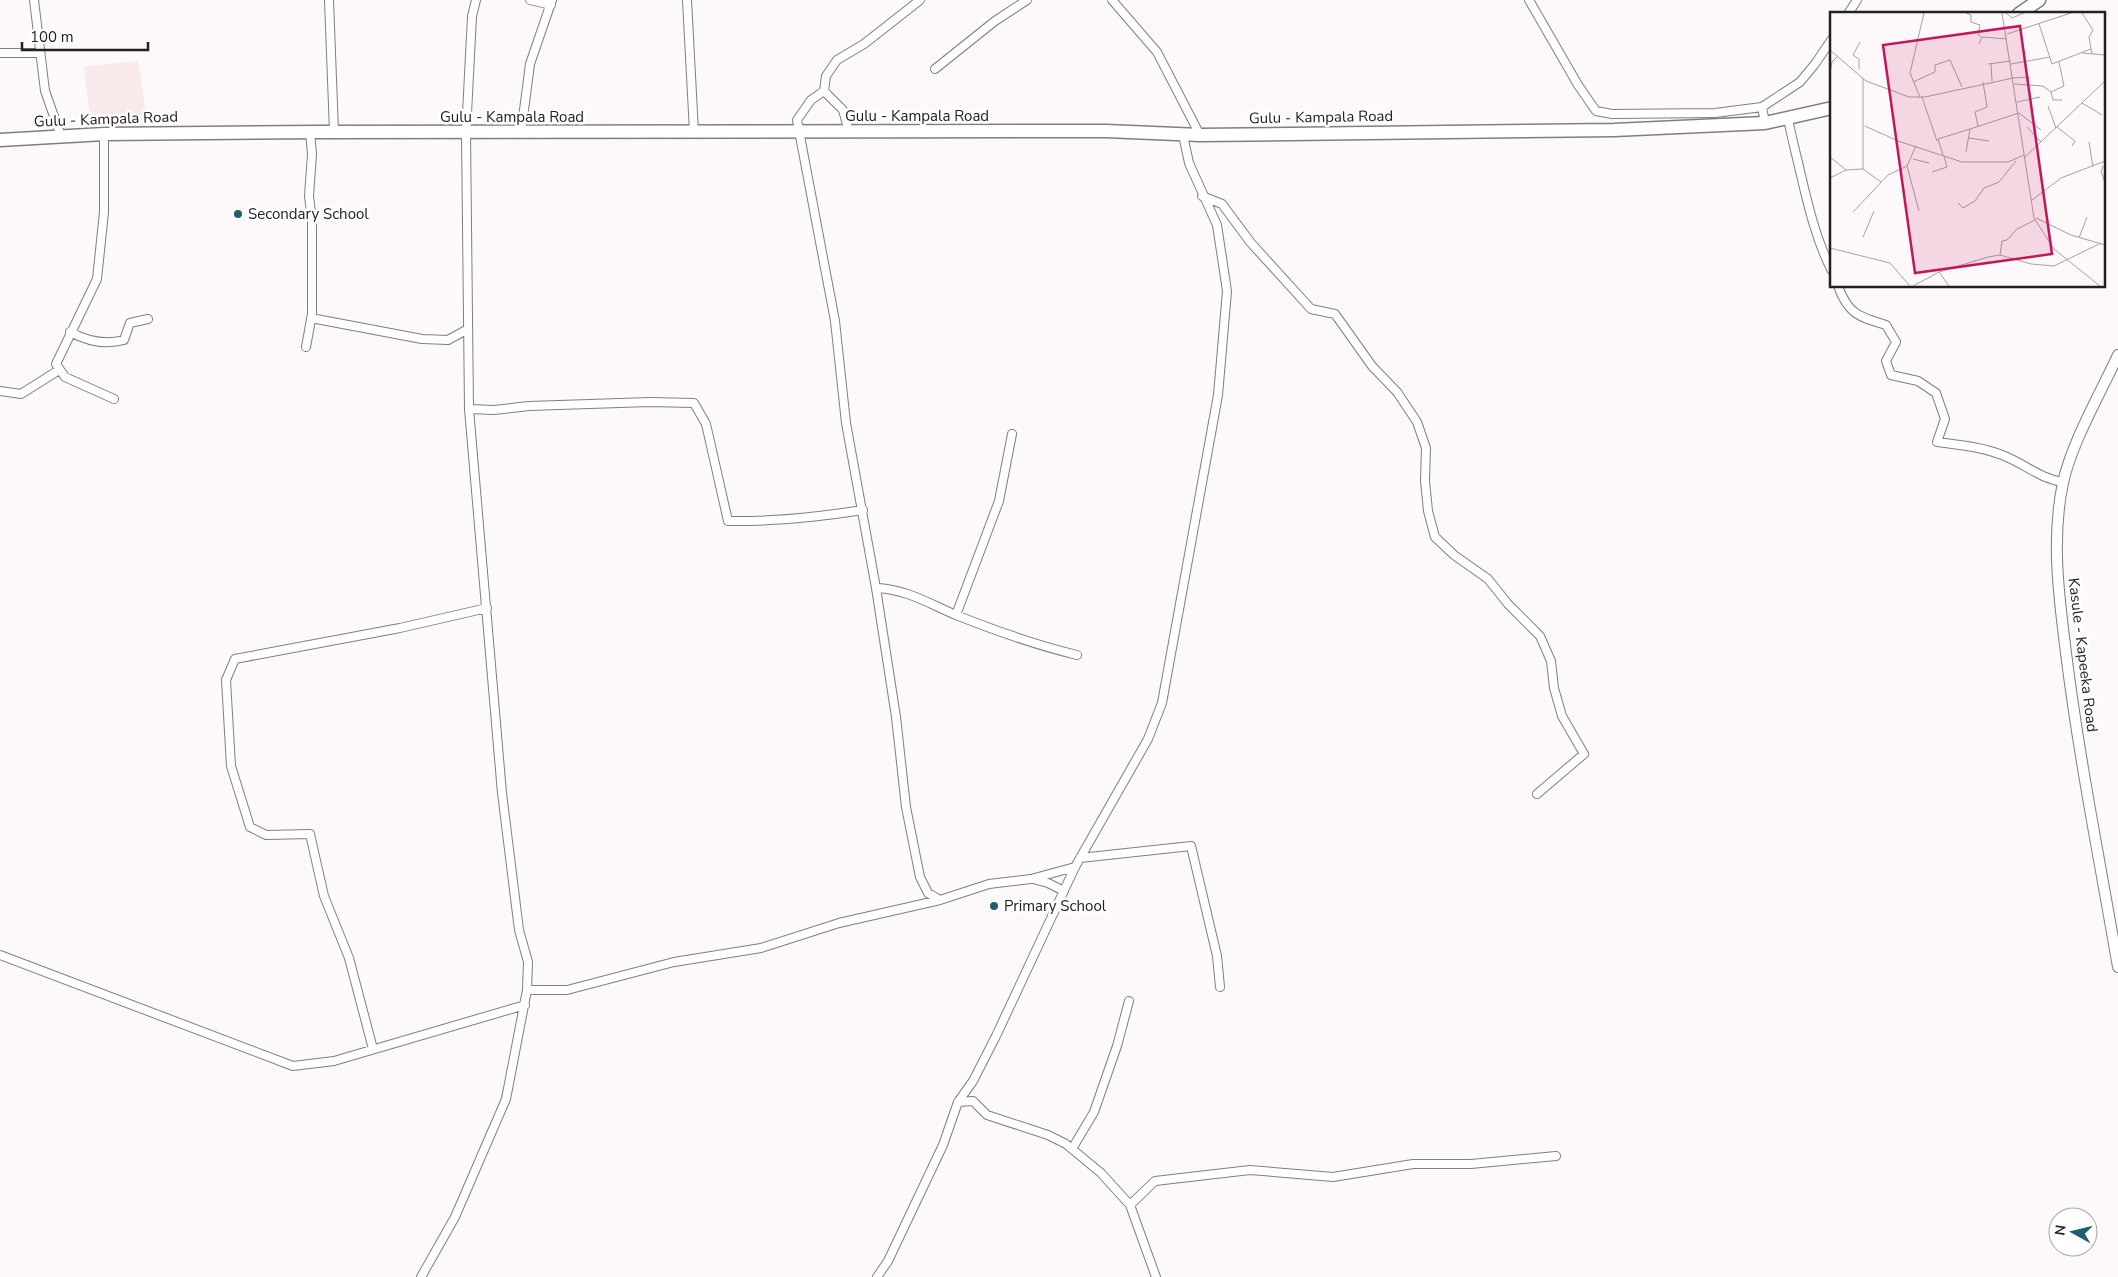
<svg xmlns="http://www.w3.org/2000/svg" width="2118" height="1277" font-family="'Nunito Sans',sans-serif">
	<rect width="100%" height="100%" fill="#fdf8f9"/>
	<path fill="#f8eaeb" d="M138 61 145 106 144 127H91L84 67Z"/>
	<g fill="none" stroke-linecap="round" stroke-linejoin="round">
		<g stroke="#827e7e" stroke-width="10">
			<path id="minor" d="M34 0 45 91 61 136
				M329 0 334 132
				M530 0 551 5
				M687 0 694 132
				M1112 0 1157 52 1200 135
				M1529 0 1578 85 1596 111 1612 114 1715 113 1762 107
				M1848 14 1857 0
				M0 53H40
				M935 69 995 21 1027 0
				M824 91 843 110 849 132
				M1788 118C1791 136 1796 153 1800 171 1808 205 1816 240 1832 271
				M1765 123 1762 107 1800 82 1815 64 1832 39
				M521 133 530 64 552 0
				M104 134V212L97 279 56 364 65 377 114 399
				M1202 196 1222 204 1251 243 1311 309 1335 314 1372 366 1397 392 1417 422 1426 448 1425 481 1428 511 1435 537 1454 555 1488 579 1508 604 1540 636 1551 661 1554 688 1562 716 1584 754 1537 794
				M1838 286C1848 314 1859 317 1886 325L1896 342 1886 361 1891 375 1918 381 1936 393 1945 419 1937 442C1959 445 1982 447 2002 455 2024 463 2040 479 2063 482
				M311 318 422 339 448 340 468 329
				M70 332C87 341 106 345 124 340L130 323 148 319
				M306 347 312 314V221L309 196 312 154 310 132
				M0 391 21 394 59 370
				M469 409 494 410 529 406 650 402 694 403 706 424 728 521C773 522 818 517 863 510
				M876 588 846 423 835 321 797 120 811 100 824 91 826 76 837 60 864 44 920 0
				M956 615 999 501 1012 434
				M1080 858 1191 846 1217 956 1220 987
				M1075 867 1031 879 989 884 940 900 928 893 920 877 906 807 896 717 876 588C906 589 930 604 956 615 996 631 1036 645 1077 655
				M1033 879 1048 883 1064 891
				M0 955 293 1066 334 1061 525 1005
				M527 990H567L674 962 761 948 839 923 940 900
				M373 1049 349 958 324 896 310 834 266 835 250 827 231 766 226 680 235 659 400 628 487 608
				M958 1102 973 1101 987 1115 1048 1135 1066 1144 1101 1173 1130 1205 1155 1181 1250 1170 1333 1177 1413 1164H1471L1556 1156
				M1072 1149 1094 1112 1117 1046 1129 1001
				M1130 1205 1156 1277
				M421 1277 455 1217 506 1099 527 990 528 962 519 930 502 793 469 409 466 133 472 16 476 0
				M877 1277 888 1261 943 1145 958 1102 973 1081 996 1036 1075 867 1148 739 1162 703 1218 395 1227 291 1217 225 1189 163 1183 135"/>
		</g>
		<g stroke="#827e7e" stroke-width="12">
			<path id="tertiary" d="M2118 355C2101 392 2071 444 2063 483 2051 539 2059 597 2066 653 2079 758 2100 862 2118 967"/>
		</g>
		<g stroke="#827e7e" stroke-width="15">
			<path id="primary" d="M2019 14 2039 0
				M0 140 104 134 320 132 1106 131 1200 135 1614 130 1765 123 1832 108"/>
		</g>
		<use href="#minor" stroke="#fff" stroke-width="8"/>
		<use href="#tertiary" stroke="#fff" stroke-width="10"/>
		<use href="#primary" stroke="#fff" stroke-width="12"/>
	</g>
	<g fill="#1e5f74" stroke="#fff" stroke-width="2">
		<circle cx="238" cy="214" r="5"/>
		<circle cx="994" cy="906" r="5"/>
	</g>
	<g text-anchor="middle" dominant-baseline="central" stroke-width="5" stroke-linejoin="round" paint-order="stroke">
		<g font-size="15" fill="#222020" stroke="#fff">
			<text x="917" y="116">Gulu - Kampala Road</text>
			<text x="512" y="117">Gulu - Kampala Road</text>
			<text transform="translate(1321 117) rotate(-1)">Gulu - Kampala Road</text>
			<text transform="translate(106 119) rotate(-2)">Gulu - Kampala Road</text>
			<text transform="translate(2083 655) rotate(83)">Kasule - Kapeeka Road</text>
		</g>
		<g font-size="15" fill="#222020" stroke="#fff" text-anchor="start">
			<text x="248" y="214">Secondary School</text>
			<text x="1004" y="906">Primary School</text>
		</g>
	</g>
	<g transform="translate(1830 12)">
		<rect width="275" height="275" fill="#fdf8f9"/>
		<path fill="none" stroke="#a5a2a2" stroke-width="1" d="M136 1 141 3V10L150 13 148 22 151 25M172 1 204 206 224 237 270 274M176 1 182 6 194 1M252 1 263 18 259 25 261 37M209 12 222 52 261 37 262 42M177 22 241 1M149 32 152 25 177 27M0 38 36 69 79 85H95L183 66 199 65 198 73M252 41 275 43M158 52 181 49M161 52 162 69M181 52 220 45M29 57V47L23 43 30 30M0 61 2 50 8 44M33 66V157M83 70 105 60V53L120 48 132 75M184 72 213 74 221 80 223 88H232M221 80 234 74 229 50M90 85 80 61 94 1M92 85 107 129M187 90 210 85M252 91 272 103M218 94 226 116M35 114 68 129 132 150H178L194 143M148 114 145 100 157 95 153 70M197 115 211 130M227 115 245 129 242 134M140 117 189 101 211 118M139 126 159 129M259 130 263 155M86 134 77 154 89 199M113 143 108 127 140 117 136 140M0 145 16 158M195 145 275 69M83 147 99 151M273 154 271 159 275 171M102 160 117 155 114 144M0 166 16 158 33 157 51 170M202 188 231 166 275 149M128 191 133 196 145 189 154 176 169 170 186 149M23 200 58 163 77 154M206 206 241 223 275 233M33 225 44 199M249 226 257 205M0 236 60 251 80 274M170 243 172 229 177 228 187 217 205 208M109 260 119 274M83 274 109 260 158 245 170 243 201 252 224 254 271 231"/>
		<path fill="#c2185b" fill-opacity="0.15" stroke="#c2185b" stroke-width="2.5" d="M190 14 222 242 85 261 53 33Z"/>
		<rect width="275" height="275" fill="none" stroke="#222020" stroke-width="2.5"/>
	</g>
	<g transform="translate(2073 1232) rotate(278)"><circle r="24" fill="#ffffff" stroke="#a7a6a6"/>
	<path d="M0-4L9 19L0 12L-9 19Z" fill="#1e5f74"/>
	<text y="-8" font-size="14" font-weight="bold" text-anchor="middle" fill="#222020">N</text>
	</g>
	<path d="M22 42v8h126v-8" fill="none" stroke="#222020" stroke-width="2.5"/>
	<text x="30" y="42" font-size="15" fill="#222020" stroke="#ffffff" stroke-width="4" paint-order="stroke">100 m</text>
</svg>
